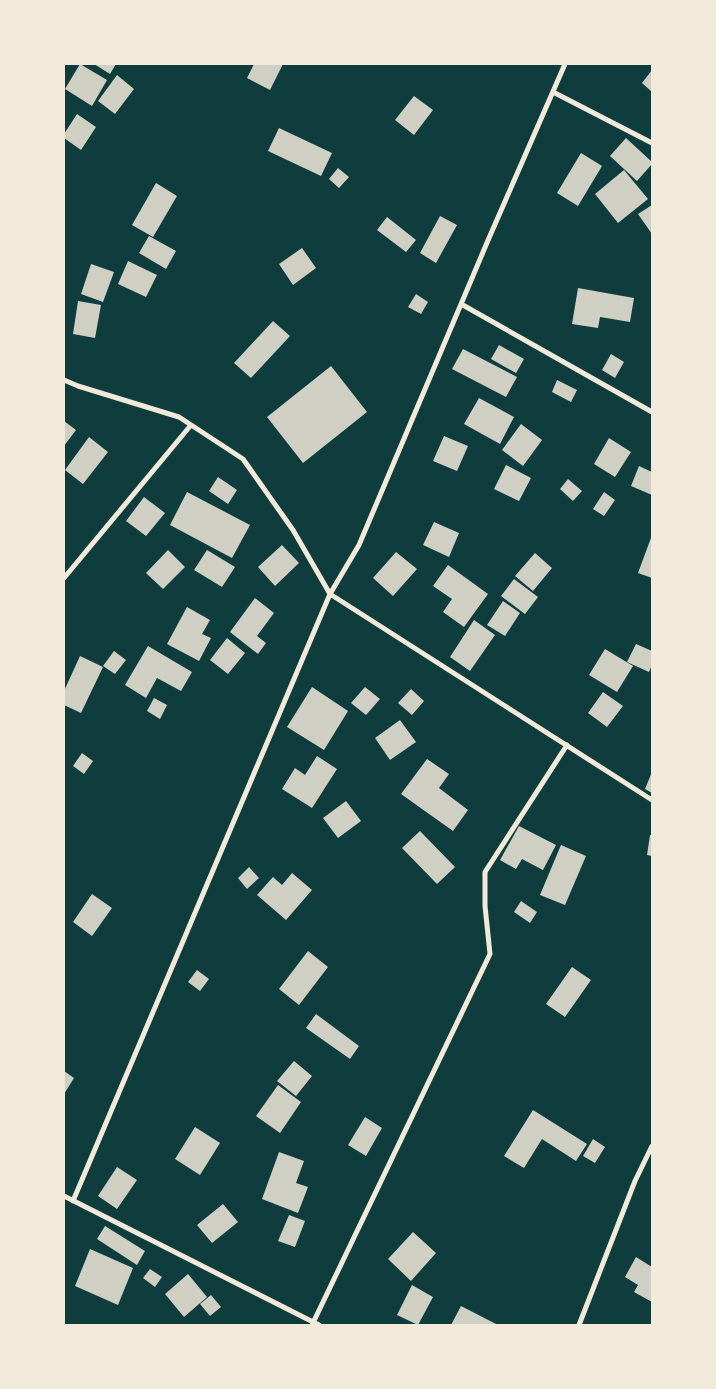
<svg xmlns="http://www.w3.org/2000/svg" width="716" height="1389" font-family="'Exo 2',sans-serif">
	<rect width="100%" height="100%" fill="#0f3d3e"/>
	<path fill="#cfcfc3" d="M80 64 107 80 92 106 65 89Z
		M94 64H116L110 74Z
		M254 64H283L270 90 247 78Z
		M652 70V92L642 83Z
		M117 75 134 89 115 114 98 101Z
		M414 96 433 110 414 135 395 120Z
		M77 114 96 127 81 150 64 138V134Z
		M279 128 332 153 321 176 268 151Z
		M626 138 652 162V164L637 181 610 156Z
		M581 153 602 166 578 206 557 193Z
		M338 168 349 177 339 188 329 179Z
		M624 170 648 199 618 223 595 194Z
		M156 183 177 196 153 237 132 225Z
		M652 205V234L638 214Z
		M440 216 457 225 436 263 420 253Z
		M387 217 416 240 406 252 377 230Z
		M149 236 176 251 166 269 139 253Z
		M302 248 316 268 293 285 279 264Z
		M128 261 157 275 146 297 118 284Z
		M91 264 114 272 103 302 81 294Z
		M578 288 634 298 630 322 600 317 598 328 572 324Z
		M416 294 428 302 421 314 408 307Z
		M78 301 101 305 95 338 73 334Z
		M273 321 290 336 251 378 234 363Z
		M499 345 524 359 516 373 491 359Z
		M463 349 517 377 506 397 452 369Z
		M611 354 624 362 615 378 602 370Z
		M331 366 367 412 303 463 267 417Z
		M557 380 577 390 571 402 552 392Z
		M479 398 514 417 500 444 464 424Z
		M64 421 76 430 64 446Z
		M521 424 542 440 523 466 502 450Z
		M444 436 468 446 457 471 433 461Z
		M89 437 108 452 83 484 65 470Z
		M609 438 631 452 615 477 594 464Z
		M506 465 531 478 519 501 494 489Z
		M639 466 652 472V495L631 486Z
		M218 477 237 490 228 504 209 491Z
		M568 479 582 491 573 501 560 489Z
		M187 492 250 525 232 558 170 525Z
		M604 492 615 500 604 516 593 509Z
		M144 497 165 513 146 536 126 521Z
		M434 522 459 533 449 557 423 545Z
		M652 535V578L638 573Z
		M282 545 299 563 275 586 258 567Z
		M168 550 185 567 163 589 146 573Z
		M207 550 235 567 222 587 194 570Z
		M396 552 417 569 393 596 373 578Z
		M535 553 552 568 533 591 515 576Z
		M448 565 488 594 464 627 443 612 452 599 433 586Z
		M514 579 538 597 525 614 501 596Z
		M255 598 274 613 257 636 266 643 258 654 230 632Z
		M503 601 520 613 505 636 487 625Z
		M187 607 210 620 202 634 211 638 199 661 167 644Z
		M474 620 495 635 470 671 450 657Z
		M227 638 245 653 228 674 210 660Z
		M636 644 652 651V665L649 672 627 662Z
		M148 646 192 672 181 691 157 678 146 698 125 685Z
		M605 649 633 666 617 692 589 675Z
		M114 651 126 660 115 674 103 666Z
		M80 656 103 667 81 713 64 705V691Z
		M312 687 348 711 324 750 287 727Z
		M365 687 380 699 366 715 351 703Z
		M411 689 424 701 412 715 398 703Z
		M603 692 623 706 607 727 588 713Z
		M154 698 167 705 160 719 147 711Z
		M400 720 416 742 390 760 375 738Z
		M82 753 93 761 84 774 73 766Z
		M317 756 337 769 312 808 282 789 295 768 305 775Z
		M427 759 449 774 439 788 468 810 453 831 401 794Z
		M652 772V793L645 789Z
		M346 801 361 821 338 838 323 818Z
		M519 826 556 845 543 870 522 859 516 869 500 860Z
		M420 831 455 867 437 884 402 848Z
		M650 835H652V856L647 855Z
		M561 845 586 856 565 905 540 895Z
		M249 867 259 878 247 889 238 878Z
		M292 873 312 890 286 920 257 895 273 877 282 885Z
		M92 894 112 908 92 936 73 922Z
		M521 901 537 912 530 923 514 912Z
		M308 951 328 967 299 1005 279 989Z
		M572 967 591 980 565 1017 546 1004Z
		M197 970 209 979 200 991 188 982Z
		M316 1014 359 1046 350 1059 306 1028Z
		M294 1061 312 1076 296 1096 277 1081Z
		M64 1071 74 1078 64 1094Z
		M278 1085 301 1102 280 1133 256 1116Z
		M533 1110 587 1144 576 1161 542 1139 524 1168 504 1156Z
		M365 1117 382 1128 366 1156 348 1145Z
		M195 1127 220 1143 200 1175 175 1159Z
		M593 1139 605 1147 595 1163 583 1156Z
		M279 1152 304 1161 296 1183 308 1187 298 1213 262 1199Z
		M117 1167 137 1180 117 1209 98 1196Z
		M223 1204 238 1222 212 1243 197 1225Z
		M289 1215 305 1221 295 1247 278 1241Z
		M105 1226 145 1251 137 1265 97 1239Z
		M413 1232 436 1253 411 1281 388 1259Z
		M90 1249 133 1268 118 1305 75 1286Z
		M636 1257 652 1267V1302L634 1292 638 1285 625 1277Z
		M150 1269 162 1277 155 1287 143 1278Z
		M188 1274 207 1297 184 1317 165 1294Z
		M412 1285 433 1297 418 1325 397 1315Z
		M211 1295 221 1307 210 1316 200 1304Z
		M461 1306 498 1325H451Z"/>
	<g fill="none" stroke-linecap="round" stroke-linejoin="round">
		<path stroke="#f1e9da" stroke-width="5" d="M553 92 652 143
			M461 304 652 412
			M64 380 78 386 179 417 243 459 293 530 330 594 652 800
			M64 578 191 425
			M64 1196 319 1325
			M73 1201 330 594 359 545 489 238 565 64
			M312 1325 490 954 485 906V872L567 745
			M579 1325 635 1181 652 1146"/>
	</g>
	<rect width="716" height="1389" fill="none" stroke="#f1e9da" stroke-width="130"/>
</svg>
